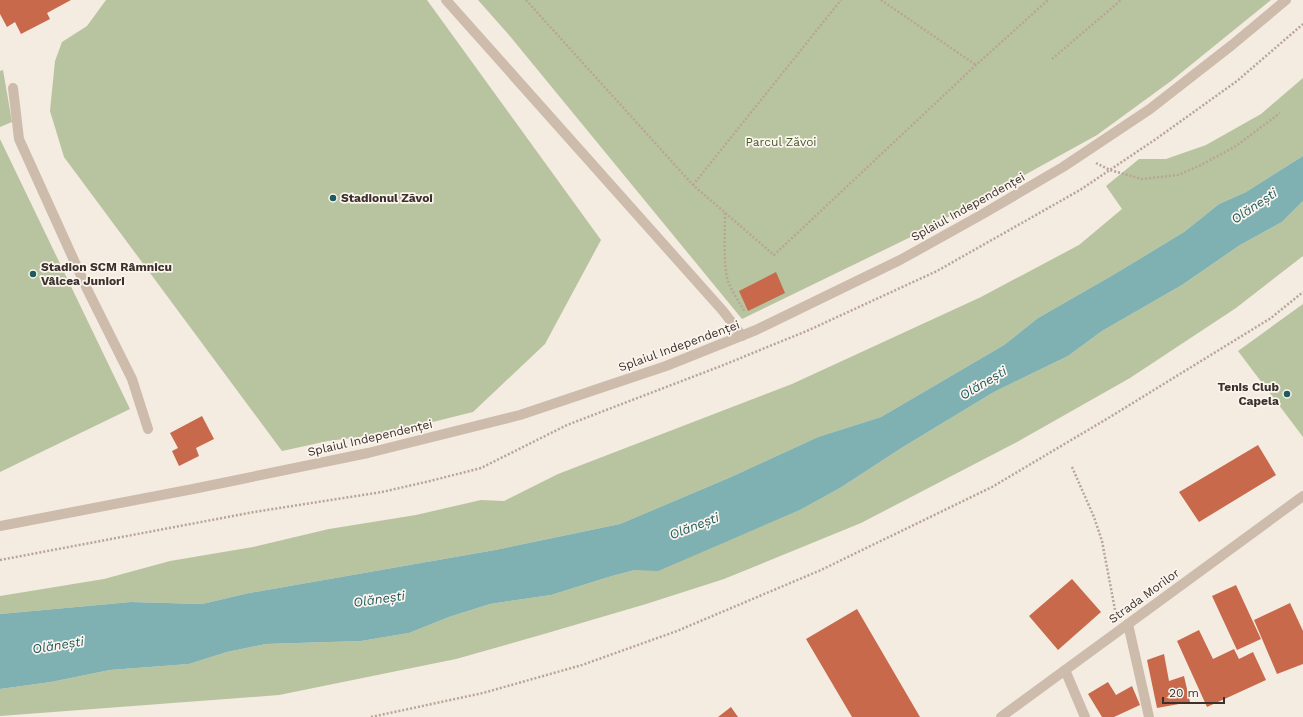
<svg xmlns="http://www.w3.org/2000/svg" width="1303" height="717" font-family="'Work Sans',sans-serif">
	<rect width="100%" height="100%" fill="#f4ebe1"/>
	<path fill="#b8c4a0" d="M106 0H427L601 240 545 344 473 412 384 434 328 441 282 451 64 157 50 111 55 61 62 42 87 26Z
		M478 0H1271L1171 81 1097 135 923 231 742 319 509 35Z
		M3 70 12 122 0 127V71Z
		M1303 78V156L1246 192 1219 204 1184 232 1113 275 1038 318 1004 345 881 417 818 437 731 477 620 524 495 550 249 593 202 604 131 602 0 614V596L104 579 170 561 253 547 329 529 416 515 481 500 504 501 558 474 792 384 981 297 1079 245 1122 209 1106 186 1139 159H1166L1206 145 1261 114Z
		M0 139 130 409 0 472Z
		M1303 201V256L1236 308 1130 378 1017 442 861 523 724 579 646 604 544 634 456 659 279 695 0 716V689L51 682 110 670 189 664 227 652 266 644 361 641 409 633 449 617 490 604 551 595 612 576 635 570H658L800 510 840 488 903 447 994 392 1068 356 1102 331 1182 285 1240 245 1282 222Z
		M1303 304V437L1238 351Z"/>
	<path fill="#7fb0b2" d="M1303 156V201L1282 222 1240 245 1182 285 1102 331 1068 356 994 392 903 447 840 488 800 510 658 571 635 570 612 576 551 595 490 604 449 617 409 633 361 641 266 644 227 652 189 664 110 670 51 682 0 689V614L131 602 202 604 249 593 495 550 620 524 731 477 818 437 881 417 1004 345 1038 318 1113 275 1184 232 1219 204 1246 192Z"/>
	<path fill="#c8694b" d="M0 0H71L47 13 50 19 21 34 15 22 7 27 0 14Z
		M776 272 785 293 748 311 739 291Z
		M202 416 214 439 196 448 199 456 179 466 172 451 178 448 170 433Z
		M1258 445 1276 475 1199 522 1179 492Z
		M1072 579 1101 612 1058 650 1029 616Z
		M1236 585 1261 639 1237 650 1212 596Z
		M1290 603 1303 631V664L1277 674 1254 620Z
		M857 609 920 717H852L806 639Z
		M1199 630 1213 659 1234 649 1239 659 1253 652 1266 680 1207 707 1177 641Z
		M1164 654 1169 681 1184 676 1190 702 1157 708 1147 660Z
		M1108 682 1116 695 1132 686 1140 705 1114 717H1102L1088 694Z
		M731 707 738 717H718Z"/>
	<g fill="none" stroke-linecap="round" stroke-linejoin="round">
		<path stroke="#b9a596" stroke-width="2.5" stroke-dasharray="2 2" stroke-linecap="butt" d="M526 0 693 185 774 255 976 65 1048 0
			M881 0 976 65
			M1052 59 1121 0
			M1096 163 1110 170 1142 179 1178 175 1201 165 1236 146 1280 113
			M693 185 841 0
			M725 213C725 232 723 265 728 281 732 292 739 302 745 312
			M1072 467 1094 517 1102 541 1116 615
			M0 560 254 512 382 492 430 481 481 468 567 425 721 366 809 330 937 271 1080 190 1156 139 1237 81 1303 24
			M371 717 483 693 582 665 677 631 821 570 992 487 1110 417 1271 318 1303 292"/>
		<path stroke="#cdbbac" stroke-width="10" d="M446 0 723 311 742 336
			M13 88 19 139 87 289 132 379 148 429"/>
		<path stroke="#cdbbac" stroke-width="10" d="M1128 624 1149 717
			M1065 670 1085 717"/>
		<path stroke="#cdbbac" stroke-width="10" d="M0 526 193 489 368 453 520 415 666 366 756 330 900 260 981 215 1063 167 1150 109 1232 45 1286 0
			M1001 717 1303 496"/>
	</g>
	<g fill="#1f5a5e" stroke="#fbf5ee" stroke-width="1.5">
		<circle cx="333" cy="198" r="4"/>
		<circle cx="33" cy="274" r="4"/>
		<circle cx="1287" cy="394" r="4"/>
	</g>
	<g text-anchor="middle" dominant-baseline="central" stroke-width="3.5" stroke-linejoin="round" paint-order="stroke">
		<g font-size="12" fill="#4a5a2e" stroke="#fbf5ee">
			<text x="781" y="142">Parcul Zăvoi</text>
		</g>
		<g font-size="12" font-weight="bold" fill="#3b302b" stroke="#fbf5ee" text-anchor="start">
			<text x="341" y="198">Stadionul Zăvoi</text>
			<text x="41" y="267">Stadion SCM Râmnicu<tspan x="41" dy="14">Vâlcea Juniori</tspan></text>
			<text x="1279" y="387" text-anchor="end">Tenis Club<tspan x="1279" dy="14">Capela</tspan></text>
		</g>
		<g font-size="12" fill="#3b302b" stroke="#fbf5ee">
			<text transform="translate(968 207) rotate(-29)">Splaiul Independenței</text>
			<text transform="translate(679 346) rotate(-20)">Splaiul Independenței</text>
			<text transform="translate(370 438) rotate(-13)">Splaiul Independenței</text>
			<text transform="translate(1144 596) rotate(-36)">Strada Morilor</text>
		</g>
		<g font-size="13" font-style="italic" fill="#1f5a5e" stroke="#fbf5ee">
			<text transform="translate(1254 206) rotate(-34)">Olănești</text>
			<text transform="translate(983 383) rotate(-31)">Olănești</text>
			<text transform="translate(694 526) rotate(-21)">Olănești</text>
			<text transform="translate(379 599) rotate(-8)">Olănești</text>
			<text transform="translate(58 645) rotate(-9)">Olănești</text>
		</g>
	</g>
	<path d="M1163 697v6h61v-6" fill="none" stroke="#3b302b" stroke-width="2"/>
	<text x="1169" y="697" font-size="12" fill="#3b302b" stroke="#fbf5ee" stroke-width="3" paint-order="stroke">20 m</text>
</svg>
